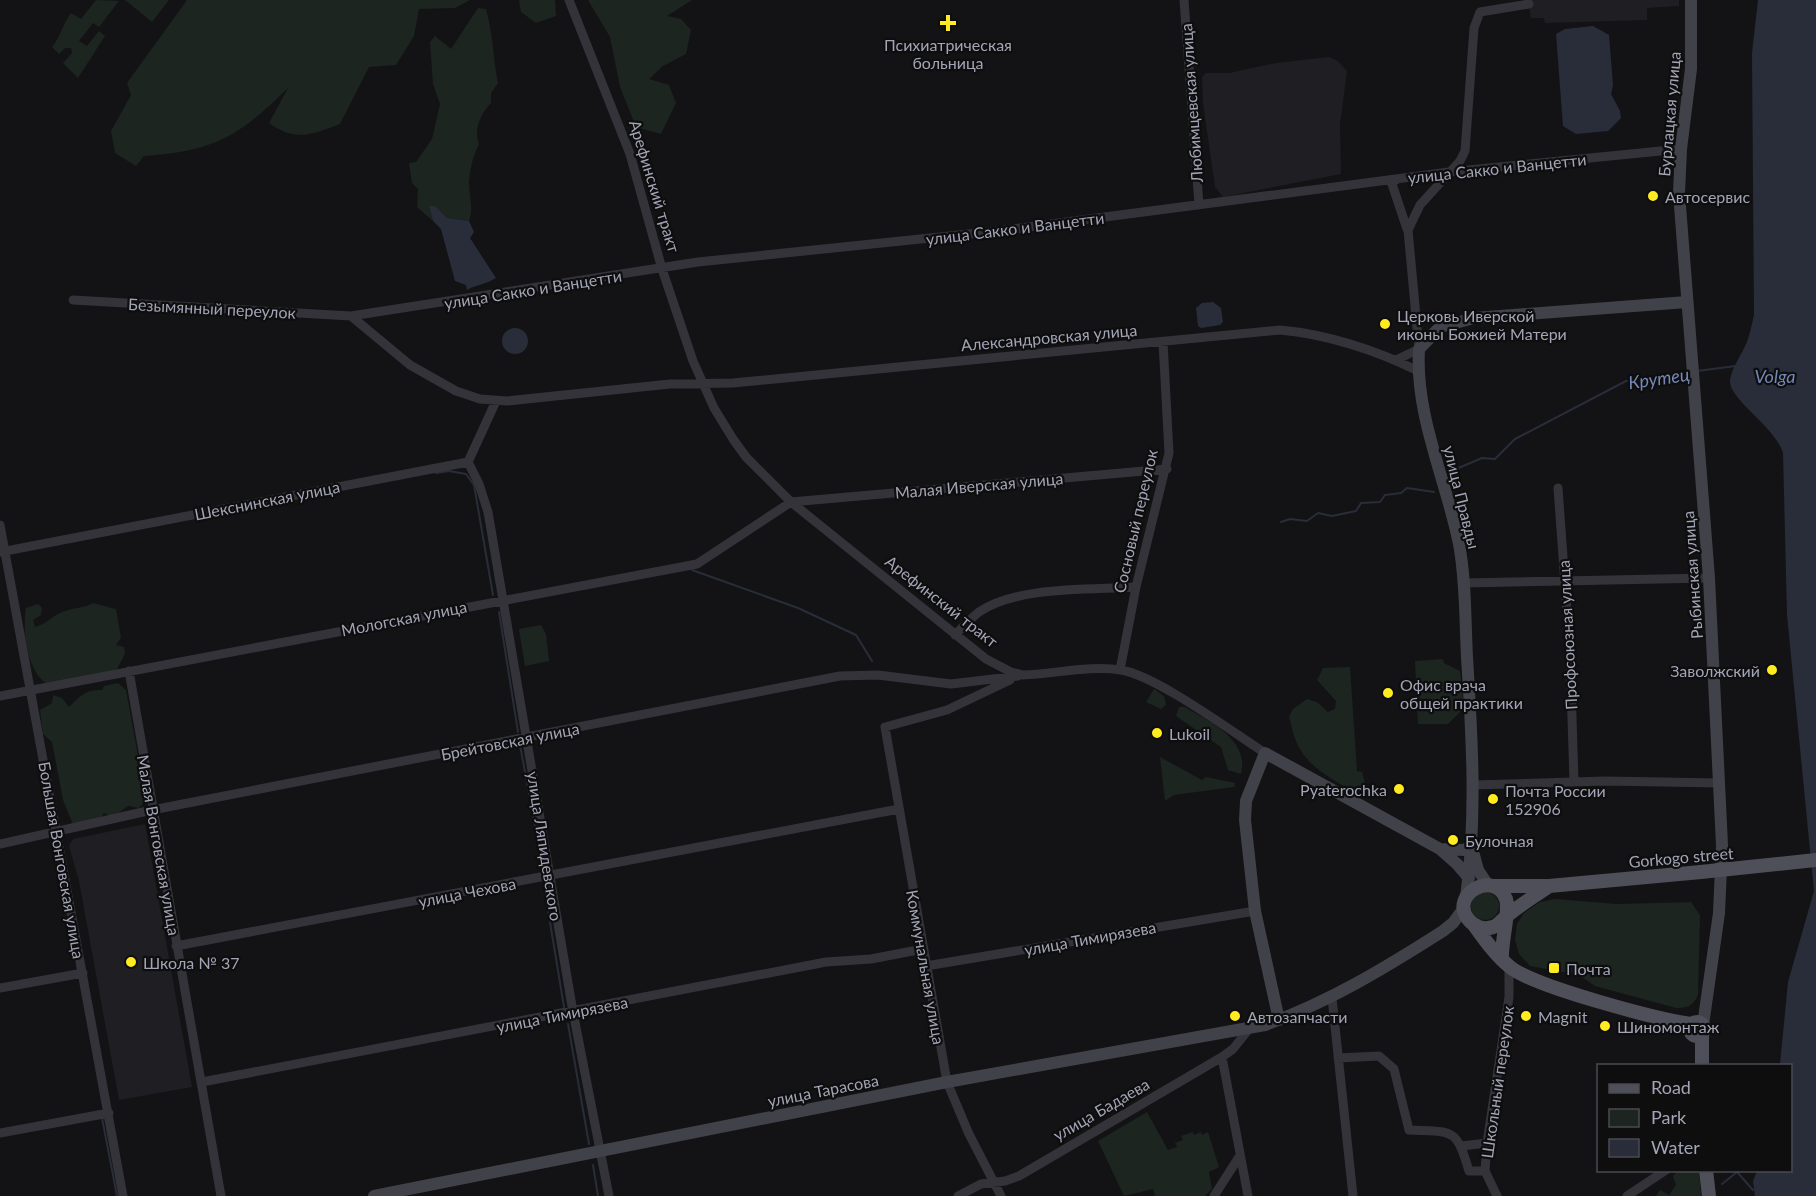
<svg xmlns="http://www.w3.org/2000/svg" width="1816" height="1196" font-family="Lato,sans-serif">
	<rect width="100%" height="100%" fill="#131315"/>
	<path fill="#1f1e22" d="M1528 0H1679V6L1647 8V20L1545 23 1544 18H1531Z
		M1329 57 1338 61 1347 71 1340 124 1341 174 1223 197 1215 187 1203 103 1202 77 1206 73H1229L1276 63Z
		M145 824 192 1087 119 1100 79 881 69 846 73 839Z"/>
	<path fill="#1c251f" d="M96 0 119 1 99 27 93 23 79 41 87 46 99 31 105 36 78 78 63 63 72 53 71 48H65L59 54 52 47C61 36 62 25 71 13L81 19Z
		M125 0H169L152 22Z
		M187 0H470L455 8 419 9 414 36 396 65 369 67 340 124C311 135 296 142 269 123L288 88C238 137 215 151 144 156L136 166 115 153 111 131 131 95 127 83Z
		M519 0H555L556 16 536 23 521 12Z
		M588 0H692L667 16 681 19 691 30 686 54 663 66 649 79 669 85 676 103 661 134 636 127 620 87 610 37Z
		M478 8 486 9C493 34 493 58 498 83L491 93V103C481 113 473 130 479 144 473 156 470 169 469 182 469 197 474 207 469 221L447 218 429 207 433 221 417 207 418 189 412 183 409 163 416 162 432 139 440 104 433 84 430 42 435 36 451 49Z
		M93 603 116 609 121 638 116 645 124 647 125 654 116 671 49 685C27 674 22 630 26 608L38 604 42 608 41 615 33 620 35 627C47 624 54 614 65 611 75 607 83 609 93 603Z
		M541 625 546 634 549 661 525 666 519 629Z
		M1443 659 1444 663 1460 671 1464 708 1448 724H1418L1415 661Z
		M1350 667 1357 771 1362 772 1367 790 1356 793C1337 782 1311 769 1300 749 1294 740 1292 727 1289 717L1293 709 1307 699 1317 702 1328 712 1335 709 1336 701 1317 680 1323 668Z
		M118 683 126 690 146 799 139 808 128 806 113 817 104 813 99 821 74 827 63 800 52 742 43 734 40 710 52 703 53 695 62 698 69 707C80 696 86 689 102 690L104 686Z
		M1154 689 1164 696 1166 705 1161 709 1146 702Z
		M1179 707H1185C1208 721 1250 739 1241 774L1228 770 1221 747 1176 716Z
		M1160 757 1202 780 1206 777 1235 783 1234 787 1174 795 1165 801Z
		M1471 906a14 14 0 1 1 28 0a14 14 0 1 1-28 0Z
		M1555 899 1617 904 1691 902 1700 915 1698 995C1693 1006 1688 1008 1676 1008L1595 986 1579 975 1530 966 1519 954 1515 940 1517 924 1524 913 1540 902Z
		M1147 1112 1168 1150 1177 1147 1175 1143 1183 1140 1181 1136 1193 1132 1194 1135 1201 1132 1202 1135 1208 1132 1219 1167 1209 1172 1212 1189 1205 1196H1155L1153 1189 1124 1196 1098 1141Z
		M1678 1171H1699L1701 1196H1656L1660 1190 1669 1195 1676 1185 1673 1176Z"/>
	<path fill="#282d39" d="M1758 0H1816V1196H1755L1753 1181 1757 1171 1790 1170V1066L1780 1064 1788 982 1814 891 1787 615 1783 453C1775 426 1728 399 1730 380 1732 367 1742 354 1747 342 1750 333 1752 324 1754 315L1752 53Z
		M1593 26 1609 35 1613 85 1611 94 1620 111 1621 118 1608 131 1576 134 1563 126 1556 34 1565 29Z
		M429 206H435L447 218 469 221 474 232 470 238 496 278C485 285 477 284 467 290L466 285 455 281 441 229 433 221Z
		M1213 302 1221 308 1223 322 1220 325 1201 328 1198 326 1196 308 1202 303Z
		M502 341a13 13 0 1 1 26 0a13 13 0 1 1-26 0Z"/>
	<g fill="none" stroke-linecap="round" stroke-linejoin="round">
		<path stroke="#282d39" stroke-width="2" d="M1697 371 1736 366
			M1449 472 1482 458 1495 459 1515 439 1626 381H1650L1689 372
			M436 473 449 471 466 474 474 485 493 595
			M1281 522 1290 519 1307 521 1318 513 1332 516 1356 511 1361 503 1380 502 1385 495 1401 493 1407 488 1434 492
			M692 570 798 608 856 635 872 661
			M499 612 518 732
			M520 745 543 869
			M545 892 564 1007
			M568 1024 589 1144
			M102 1118 117 1196
			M593 1165 598 1196
			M1722 1184 1737 1172 1753 1190"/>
		<path stroke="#34333a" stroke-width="9" d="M569 0 630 154 662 269 693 361 714 408 733 439 746 457 791 502 986 659 1011 672 1023 675C1054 674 1090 665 1121 670 1157 676 1231 731 1265 753
			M1184 0 1199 205
			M1396 180 1391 181 1407 229
			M73 300 351 316 698 262 998 231 1449 172 1681 149
			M351 316 410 365 456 391 480 399 507 401 670 384 733 383 1280 330C1326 334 1376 350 1418 371
			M1396 360 1419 349 1408 230 1420 205 1460 161 1465 151 1474 28 1480 12 1529 4
			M468 462 479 484 488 512 573 1012 609 1196
			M1558 488 1570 653 1574 782
			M0 525 123 1196
			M0 552 468 462 496 401
			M1463 583 1709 578
			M955 635C963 627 970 619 979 612 1016 586 1091 590 1136 587
			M1120 670 1136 587 1169 453 1163 342
			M129 671 221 1196
			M0 696 697 564 791 502 1167 469
			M1473 785 1605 781 1720 783
			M0 844 152 810 840 676 878 675 951 684 1018 676
			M176 946 899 809
			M926 966 1255 911
			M0 988 83 973
			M1332 998 1353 1196
			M1222 1057 1248 1196
			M1338 1058 1379 1056 1394 1069 1409 1130C1453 1132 1456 1127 1469 1171H1485
			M202 1082 826 962 871 959 923 949
			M0 1133 109 1113
			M1462 1146 1487 1143
			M958 1196 981 1184 1005 1181 1019 1176 1222 1057 1233 1049 1249 1029
			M1001 1196 969 1134 947 1082 885 727 947 710 1010 680
			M1214 1196 1239 1157
			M1497 1196 1485 1171 1487 1143 1509 997V966
			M1627 1196 1666 1170"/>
		<path stroke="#41414a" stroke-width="12" d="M1691 0V69L1681 149 1679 193 1709 578 1722 845 1719 913 1703 1025
			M1440 849 1464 850 1473 845
			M1474 855 1478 870 1488 885
			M1466 897C1477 818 1472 737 1467 657 1465 620 1466 581 1459 544 1446 479 1415 416 1419 349L1440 327 1474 318 1687 302
			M1279 1020 1255 911 1245 820 1246 801 1265 753 1440 849 1457 864 1469 878
			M374 1196 947 1082 1265 1025C1329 1002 1385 968 1443 931L1453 923 1464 908"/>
		<path stroke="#4f4f59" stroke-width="14" d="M1494 886H1549L1701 872
			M1474 925C1484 939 1496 956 1510 967 1535 987 1657 1019 1691 1024
			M1502 959C1501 942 1510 911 1506 899 1495 869 1449 894 1468 919 1474 927 1484 930 1493 927 1499 925 1502 919 1507 916 1520 905 1535 896 1549 886
			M1690 1029a7 7 0 1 1 14 0a7 7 0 1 1-14 0Z
			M1702 1066V1035
			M1706 1170 1709 1196"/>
		<path stroke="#4f4f59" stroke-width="14" d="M1701 872 1816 860"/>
	</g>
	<g fill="#ffeb20" stroke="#0e0e0f" stroke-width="2">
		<path d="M945 14h6v6h6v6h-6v6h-6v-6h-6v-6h6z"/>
		<circle cx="1653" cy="196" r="6"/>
		<circle cx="1385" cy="324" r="6"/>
		<circle cx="1772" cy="670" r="6"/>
		<circle cx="1388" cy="693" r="6"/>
		<circle cx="1157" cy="733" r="6"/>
		<circle cx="1399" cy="789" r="6"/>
		<circle cx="1493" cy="799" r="6"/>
		<circle cx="1453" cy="840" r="6"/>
		<circle cx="131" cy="962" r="6"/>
		<rect x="1548" y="962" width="12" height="12" rx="3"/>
		<circle cx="1235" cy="1016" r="6"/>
		<circle cx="1526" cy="1016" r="6"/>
		<circle cx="1605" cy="1026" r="6"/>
	</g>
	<g text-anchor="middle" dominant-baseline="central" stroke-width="4.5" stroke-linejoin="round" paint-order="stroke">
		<g font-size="16" fill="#a3a4b6" stroke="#0e0e0f" text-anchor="start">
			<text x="948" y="44" text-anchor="middle">Психиатрическая<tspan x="948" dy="18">больница</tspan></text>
			<text x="1665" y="196">Автосервис</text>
			<text x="1397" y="315">Церковь Иверской<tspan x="1397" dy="18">иконы Божией Матери</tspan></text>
			<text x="1760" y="670" text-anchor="end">Заволжский</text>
			<text x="1400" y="684">Офис врача<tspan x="1400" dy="18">общей практики</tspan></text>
			<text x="1169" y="733">Lukoil</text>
			<text x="1387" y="789" text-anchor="end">Pyaterochka</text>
			<text x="1505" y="790">Почта России<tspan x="1505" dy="18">152906</tspan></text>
			<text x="1465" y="840">Булочная</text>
			<text x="143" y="962">Школа № 37</text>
			<text x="1566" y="968">Почта</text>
			<text x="1247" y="1016">Автозапчасти</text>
			<text x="1538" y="1016">Magnit</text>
			<text x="1617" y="1026">Шиномонтаж</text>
		</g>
		<g font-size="16" fill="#a3a4b6" stroke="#0e0e0f">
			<text transform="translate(1191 103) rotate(-94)">Любимцевская улица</text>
			<text transform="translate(1669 114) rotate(-85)">Бурлацкая улица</text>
			<text transform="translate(1497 168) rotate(-6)">улица Сакко и Ванцетти</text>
			<text transform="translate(655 186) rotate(73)">Арефинский тракт</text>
			<text transform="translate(1015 228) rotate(-7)">улица Сакко и Ванцетти</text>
			<text transform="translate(533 289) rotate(-9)">улица Сакко и Ванцетти</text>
			<text transform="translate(212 308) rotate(3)">Безымянный переулок</text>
			<text transform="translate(1049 337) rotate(-5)">Александровская улица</text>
			<text transform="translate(979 485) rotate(-5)">Малая Иверская улица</text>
			<text transform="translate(1462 497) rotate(76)">улица Правды</text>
			<text transform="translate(267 500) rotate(-11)">Шекснинская улица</text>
			<text transform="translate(1135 521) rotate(-77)">Сосновый переулок</text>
			<text transform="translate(1692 575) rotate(-94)">Рыбинская улица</text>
			<text transform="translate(942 601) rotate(38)">Арефинский тракт</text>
			<text transform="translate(404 618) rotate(-11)">Мологская улица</text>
			<text transform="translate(1567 635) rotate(-93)">Профсоюзная улица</text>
			<text transform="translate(510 741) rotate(-11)">Брейтовская улица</text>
			<text transform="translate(159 845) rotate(80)">Малая Вонговская улица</text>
			<text transform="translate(545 846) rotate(81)">улица Ляпидевского</text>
			<text transform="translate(1681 857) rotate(-5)">Gorkogo street</text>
			<text transform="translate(62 860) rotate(80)">Большая Вонговская улица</text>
			<text transform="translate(467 892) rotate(-11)">улица Чехова</text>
			<text transform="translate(1090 938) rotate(-10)">улица Тимирязева</text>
			<text transform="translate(926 967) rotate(80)">Коммунальная улица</text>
			<text transform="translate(562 1014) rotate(-11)">улица Тимирязева</text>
			<text transform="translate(1497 1082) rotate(-82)">Школьный переулок</text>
			<text transform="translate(823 1090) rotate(-11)">улица Тарасова</text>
			<text transform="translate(1101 1109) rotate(-30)">улица Бадаева</text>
		</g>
		<g font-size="18" font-style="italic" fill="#7688b5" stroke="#0e0e0f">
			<text x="1775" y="376">Volga</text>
			<text transform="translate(1659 378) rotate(-8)">Крутец</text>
		</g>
	</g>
	<rect x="1597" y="1064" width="195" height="108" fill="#0e0e0f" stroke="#4a4a52" stroke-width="1.5"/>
	<rect x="1609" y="1084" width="30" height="9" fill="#4f4f59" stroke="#4a4a52" stroke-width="1.5"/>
	<text x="1651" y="1094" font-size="18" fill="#a3a4b6">Road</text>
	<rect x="1609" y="1109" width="30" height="18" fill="#1c251f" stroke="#4a4a52" stroke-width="1.5"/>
	<text x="1651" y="1124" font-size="18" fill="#a3a4b6">Park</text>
	<rect x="1609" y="1139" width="30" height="18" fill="#282d39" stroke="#4a4a52" stroke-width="1.5"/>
	<text x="1651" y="1154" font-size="18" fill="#a3a4b6">Water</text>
</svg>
